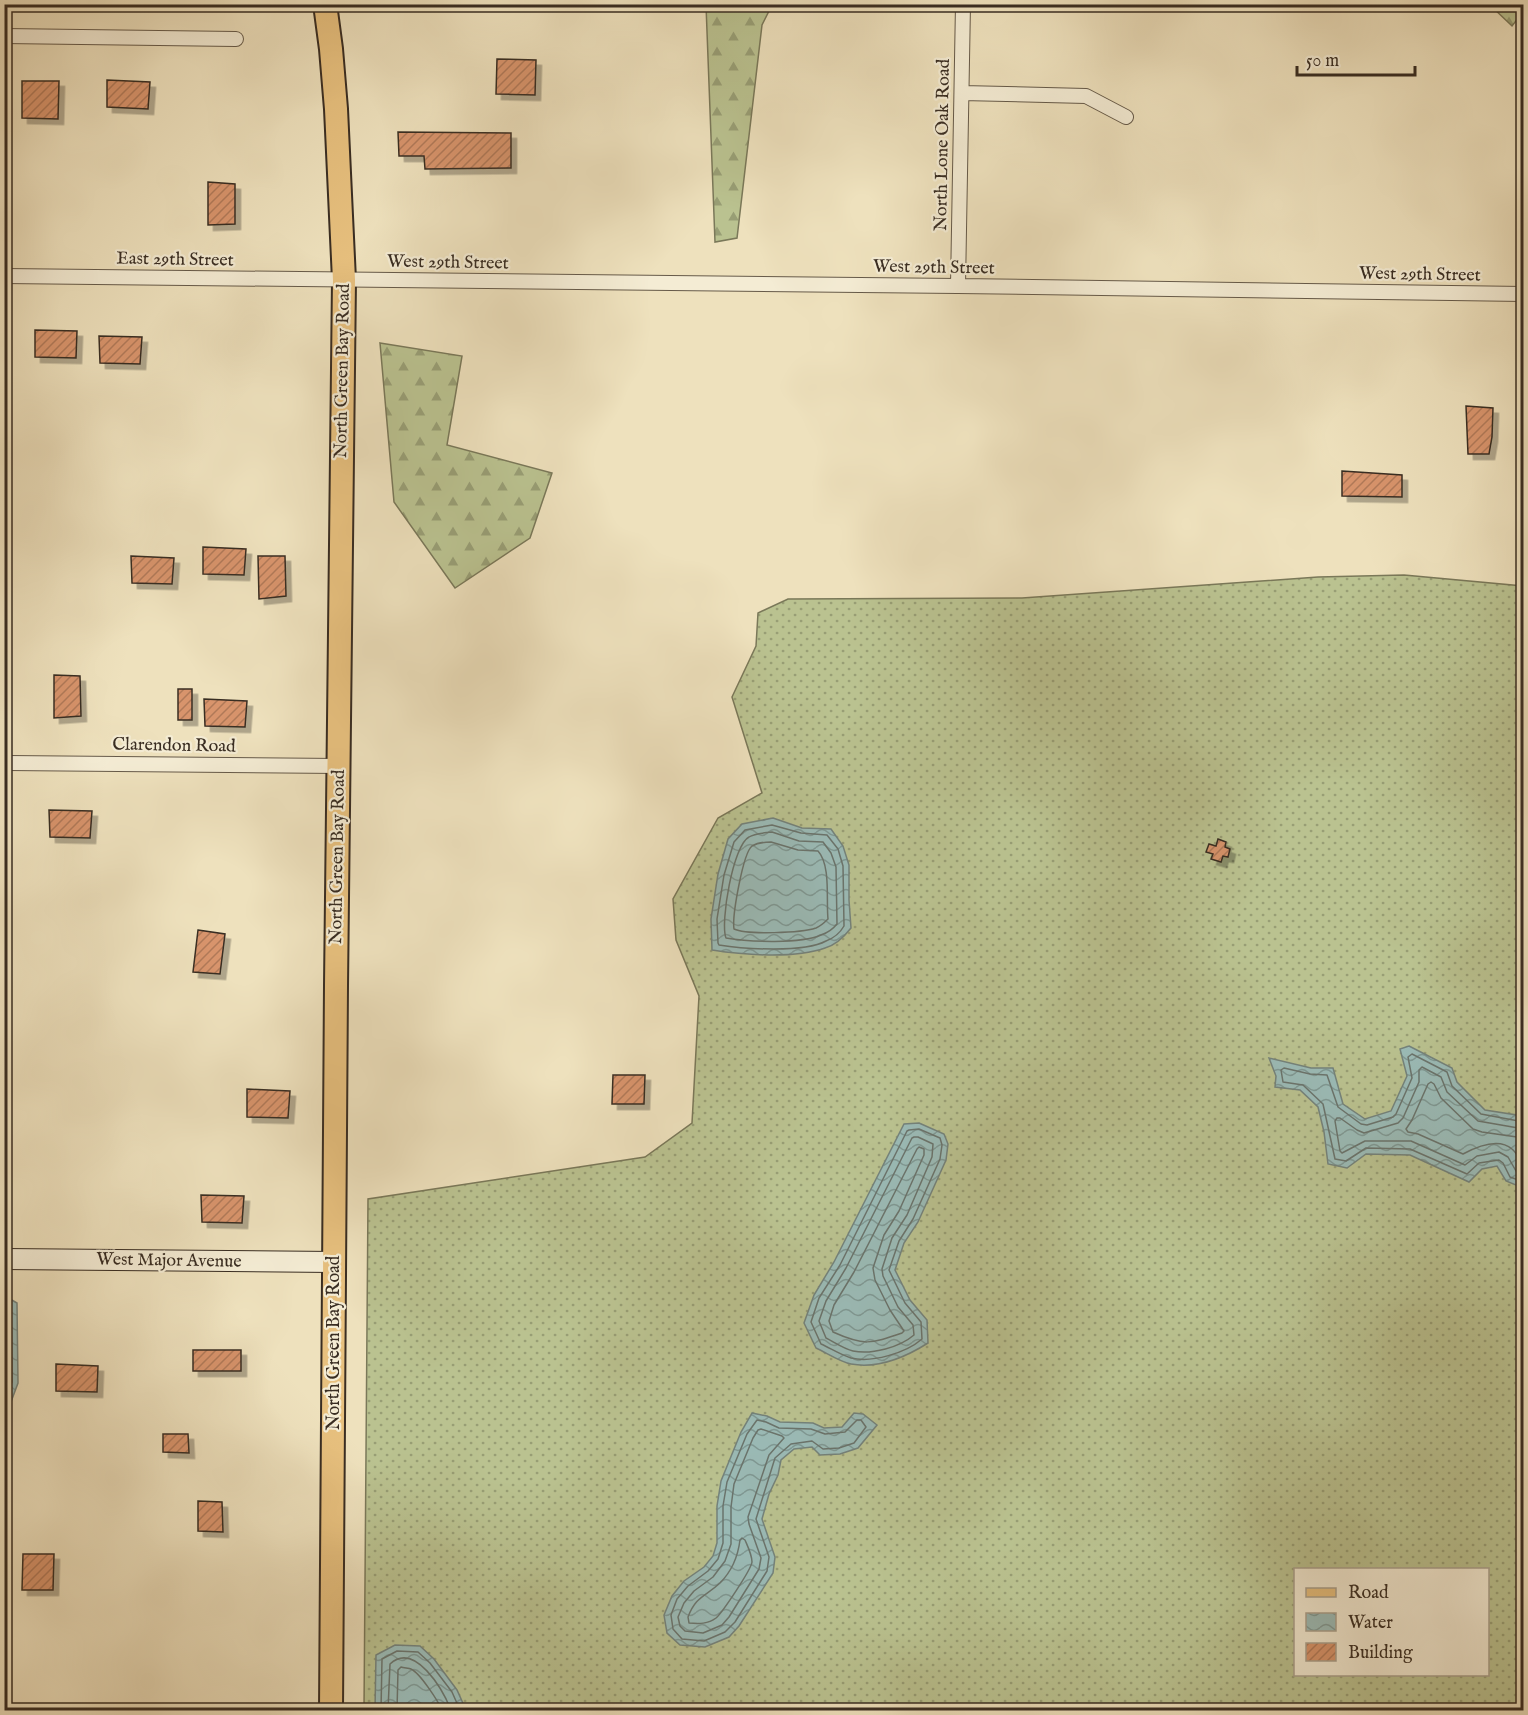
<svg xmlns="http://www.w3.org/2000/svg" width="1528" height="1715" font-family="'IM FELL English',serif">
	<defs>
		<pattern id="grass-dots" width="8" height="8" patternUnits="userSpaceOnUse" patternTransform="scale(1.5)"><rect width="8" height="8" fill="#bac290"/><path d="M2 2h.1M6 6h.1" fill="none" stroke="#989e75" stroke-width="1.8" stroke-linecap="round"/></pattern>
		<pattern id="forest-firs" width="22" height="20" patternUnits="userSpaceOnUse" patternTransform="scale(1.5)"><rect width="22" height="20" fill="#bac290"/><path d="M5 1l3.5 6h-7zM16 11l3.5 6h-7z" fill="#989e75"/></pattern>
		<pattern id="water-waves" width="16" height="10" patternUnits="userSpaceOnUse" patternTransform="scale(1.5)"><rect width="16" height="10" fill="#9bbcb8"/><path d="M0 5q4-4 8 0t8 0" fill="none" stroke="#7f9995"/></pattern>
		<pattern id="building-hatch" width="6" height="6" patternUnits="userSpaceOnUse" patternTransform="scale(1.5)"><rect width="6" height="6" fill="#d8946c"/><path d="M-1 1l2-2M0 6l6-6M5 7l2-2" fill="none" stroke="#b07958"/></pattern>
		<filter id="shadow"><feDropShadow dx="5.5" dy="5.5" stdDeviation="0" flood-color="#0004"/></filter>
	</defs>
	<rect width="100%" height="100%" fill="#eee1bd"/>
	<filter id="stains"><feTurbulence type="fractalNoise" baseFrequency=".00333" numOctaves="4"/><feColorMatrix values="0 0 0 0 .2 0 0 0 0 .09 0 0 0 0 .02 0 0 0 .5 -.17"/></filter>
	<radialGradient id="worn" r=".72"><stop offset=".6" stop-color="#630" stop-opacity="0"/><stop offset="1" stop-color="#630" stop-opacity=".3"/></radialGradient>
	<path fill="url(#grass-dots)" stroke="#7a7859" stroke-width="1.5" fill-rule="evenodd" d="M1404 575 1523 586V1710H364L368 1199 645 1157 692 1123 699 996 676 940 673 899 718 818 762 793 732 697 756 646 758 613 788 599 1022 598 1318 577ZM1296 1570H1488V1674H1296Z"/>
	<path fill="url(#forest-firs)" stroke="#7a7859" stroke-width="1.5" d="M706 5H772L762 25 737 238 715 242Z
		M1490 5H1523V12L1512 26Z
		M380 343 462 356 447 445 552 473 530 538 455 588 394 502Z"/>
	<path fill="url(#water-waves)" stroke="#74837c" stroke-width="1.5" d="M773 818 802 828 831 829 843 846 849 865V900L851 928C844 937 836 945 825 948 794 959 744 955 712 950L711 919 718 874 728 839 742 824Z
		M1409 1046 1452 1068 1457 1082 1485 1110 1523 1116V1188L1506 1181 1497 1166 1482 1169 1469 1182 1410 1155 1366 1154 1347 1168 1328 1164 1324 1132 1318 1107 1300 1090 1275 1087 1276 1076 1269 1058 1311 1068H1333L1343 1104 1365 1119 1391 1111 1407 1076 1400 1049Z
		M919 1123 944 1134 948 1144 946 1160 918 1222 904 1243 895 1270 910 1300 927 1320 928 1343C906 1357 879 1369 851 1364 840 1362 827 1353 816 1348L804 1323 814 1295 834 1262 904 1124Z
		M5 1296 17 1303 18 1383 5 1418Z
		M752 1413 767 1416 780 1422 813 1423 824 1428 842 1427 854 1413 863 1414 877 1425 858 1448 840 1454 820 1455 812 1447 794 1449 781 1460 778 1475 769 1494 762 1519 775 1557 773 1573 739 1626 729 1637 705 1647 680 1645 667 1633 664 1615 672 1596 684 1581 704 1567 713 1556 717 1543V1506L721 1481 741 1432Z
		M395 1645 420 1646 434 1659 457 1690 466 1710H375L376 1655Z"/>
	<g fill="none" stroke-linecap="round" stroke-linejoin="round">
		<path stroke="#6a746d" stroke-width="1.5" d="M772 825 801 833 827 835 838 849 843 866 844 926C840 933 834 938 826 941 804 953 744 949 719 945L718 943 717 919 724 875 734 842 745 830Z
			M772 832 799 841 823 842 831 853 836 867 837 924C833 929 827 933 821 935 801 944 749 942 726 938 720 923 733 845 749 837 755 833 765 833 772 832Z
			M771 842 798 850 818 851C831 865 826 900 828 919 824 923 821 926 816 928 801 933 747 935 734 929 732 916 743 853 752 846 757 843 765 842 771 842Z
			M1524 1122 1481 1114 1452 1086 1447 1072 1412 1054 1408 1057 1412 1078 1396 1114 1393 1117 1367 1125 1361 1124 1338 1107 1327 1075 1310 1074 1284 1068 1281 1070 1283 1082 1303 1085 1323 1104 1335 1159 1346 1161 1366 1148 1410 1149 1467 1174 1479 1163 1499 1160 1503 1163 1510 1177 1524 1182
			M919 1129 940 1138 942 1145 940 1159 913 1219 899 1241 889 1270 905 1303 921 1322 922 1339C906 1353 872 1363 851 1358 841 1355 830 1348 821 1344L811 1322 819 1298 840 1265 907 1131 909 1130Z
			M1524 1129 1478 1121 1447 1092 1441 1077 1422 1067 1419 1070V1082L1403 1118 1398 1123 1364 1133 1357 1130 1340 1118H1337L1335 1121 1340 1151 1342 1153 1365 1141H1411L1465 1165 1477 1156 1499 1152 1508 1157 1516 1171 1524 1174
			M914 1137H918L933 1144 932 1157 907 1215 892 1238 882 1269 883 1276 898 1307 913 1325 914 1335C900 1347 872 1355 853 1351 844 1349 834 1342 826 1338L819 1321 826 1301 846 1268 912 1138Z
			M1524 1138 1482 1132 1473 1129 1441 1098 1434 1084 1431 1082 1428 1084 1412 1120 1406 1129 1408 1132 1418 1134 1463 1154C1476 1147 1498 1137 1512 1149 1517 1153 1519 1160 1524 1164
			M919 1147 924 1149V1155L899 1211 884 1235 873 1268 875 1280 890 1310 904 1331 902 1333C870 1344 864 1346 833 1332L829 1321 834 1305 854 1272 917 1149Z
			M4 1303 11 1308 12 1382 4 1402
			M757 1420 766 1422 779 1428 811 1429 825 1434 845 1432 857 1420H861L866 1427 854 1443 839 1448 823 1449 812 1441 791 1444 775 1458 756 1519 769 1557 767 1571 735 1622 725 1632 704 1641 682 1639 673 1629 671 1615 677 1599 688 1586 708 1571 718 1559 723 1543V1506L727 1482 747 1434Z
			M761 1429 782 1436 784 1438 769 1455 748 1517 749 1524 761 1558 759 1569 729 1617 722 1625 703 1633 685 1631 680 1626 678 1617 684 1603 694 1591 713 1577 725 1561 731 1544V1507L734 1484 753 1438 758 1430Z
			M742 1538 745 1540C748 1547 752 1555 752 1562 751 1570 722 1613 716 1618 708 1624 699 1624 689 1623L688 1617C696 1596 705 1597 720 1583 731 1572 738 1556 740 1540Z
			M381 1710 382 1659 397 1651 418 1652 430 1663 452 1692 460 1710
			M388 1710 390 1664C415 1641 443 1690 451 1710
			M397 1710 398 1670 401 1667C404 1668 409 1668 411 1669 420 1673 438 1701 442 1710"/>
	</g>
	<path fill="url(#building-hatch)" stroke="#392d22" stroke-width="1.5" filter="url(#shadow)" d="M497 59 536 60 535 95 496 94Z
		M107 80 150 82 148 109 107 107Z
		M22 81H59L58 119 22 118Z
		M398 132 511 133V168L425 169 424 156H399Z
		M208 182 235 184V224L208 225Z
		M35 330 77 331 76 358 35 357Z
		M99 336 142 337 140 364 100 363Z
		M1466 406 1493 408 1492 437 1489 454H1468Z
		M1342 471 1402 475V497L1342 496Z
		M203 547 246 549 244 575 203 574Z
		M131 556 174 558 172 584 132 583Z
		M258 556H285L286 596 259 599Z
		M54 675 80 676 81 716 54 718Z
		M178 689H192V720H178Z
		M204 699 247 701 245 727 205 726Z
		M49 810 92 811 90 838 50 837Z
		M1218 839 1226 842 1225 847 1230 849 1228 857 1223 856 1221 862 1211 859 1213 854 1206 852 1209 844 1216 846Z
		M198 930 225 934 220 974 193 972Z
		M613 1075H645L644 1104H612Z
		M247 1089 290 1091 288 1118 247 1117Z
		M201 1195 244 1196 242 1223 202 1222Z
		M193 1350H241V1371H193Z
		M56 1364 98 1366 97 1392 56 1391Z
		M163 1434H188L189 1453 163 1452Z
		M198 1501 222 1502 223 1532 198 1531Z
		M23 1554H54L53 1590H22Z"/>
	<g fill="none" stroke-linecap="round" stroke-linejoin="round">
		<g stroke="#665a49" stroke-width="16">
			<path id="street" d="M4 36 236 39
				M962 93 1086 96 1126 117
				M4 276 958 286 1524 294
				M958 286 963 4
				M8 763 339 766"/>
		</g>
		<g stroke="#392d22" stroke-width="22">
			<path id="secondary" d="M4 1259 334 1262"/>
		</g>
		<g stroke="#392d22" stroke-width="26">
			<path id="primary" d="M325 4 331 49 336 109 344 280 336 986 331 1710"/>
		</g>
		<use href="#street" stroke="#f4ecd4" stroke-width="14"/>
		<use href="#secondary" stroke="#f4ecd4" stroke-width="20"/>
		<use href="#primary" stroke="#e7c07e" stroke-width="22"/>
	</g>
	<g text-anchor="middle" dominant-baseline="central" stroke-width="4.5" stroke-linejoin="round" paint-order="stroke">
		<g font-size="18" fill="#392d22" stroke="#f4ecd4">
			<text transform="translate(943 145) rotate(-89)">North Lone Oak Road</text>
			<text transform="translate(175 260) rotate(1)">East 29th Street</text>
			<text transform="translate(448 263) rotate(1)">West 29th Street</text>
			<text transform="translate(934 268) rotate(1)">West 29th Street</text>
			<text transform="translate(1420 275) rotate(1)">West 29th Street</text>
			<text transform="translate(343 371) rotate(-89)">North Green Bay Road</text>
			<text transform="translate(174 746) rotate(1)">Clarendon Road</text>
			<text transform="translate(338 857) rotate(-89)">North Green Bay Road</text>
			<text transform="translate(169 1261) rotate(1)">West Major Avenue</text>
			<text transform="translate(334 1343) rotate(-90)">North Green Bay Road</text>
		</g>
	</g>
	<rect width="1528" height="1715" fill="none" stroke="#eee1bd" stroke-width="24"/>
	<rect x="6" y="6" width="1516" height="1703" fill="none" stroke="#392d22" stroke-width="3"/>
	<rect x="12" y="12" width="1504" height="1691" fill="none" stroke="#392d22" stroke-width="1.5"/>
	<rect x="1294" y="1568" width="195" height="108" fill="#f4ecd4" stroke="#a9a08d" stroke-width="1.5"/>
	<rect x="1306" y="1588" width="30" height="9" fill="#e7c07e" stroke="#a9a08d" stroke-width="1.5"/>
	<text x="1348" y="1598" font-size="18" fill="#392d22">Road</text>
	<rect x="1306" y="1613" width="30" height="18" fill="url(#water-waves)" stroke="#a9a08d" stroke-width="1.5"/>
	<text x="1348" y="1628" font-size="18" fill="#392d22">Water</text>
	<rect x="1306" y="1643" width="30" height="18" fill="url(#building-hatch)" stroke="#a9a08d" stroke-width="1.5"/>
	<text x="1348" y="1658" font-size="18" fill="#392d22">Building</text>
	<path d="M1297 66v9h118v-9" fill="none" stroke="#392d22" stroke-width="3"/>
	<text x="1306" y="66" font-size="18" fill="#392d22" stroke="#f4ecd4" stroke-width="4.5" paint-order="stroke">50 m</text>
	<rect width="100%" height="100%" filter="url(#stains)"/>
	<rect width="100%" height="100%" fill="url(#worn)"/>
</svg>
